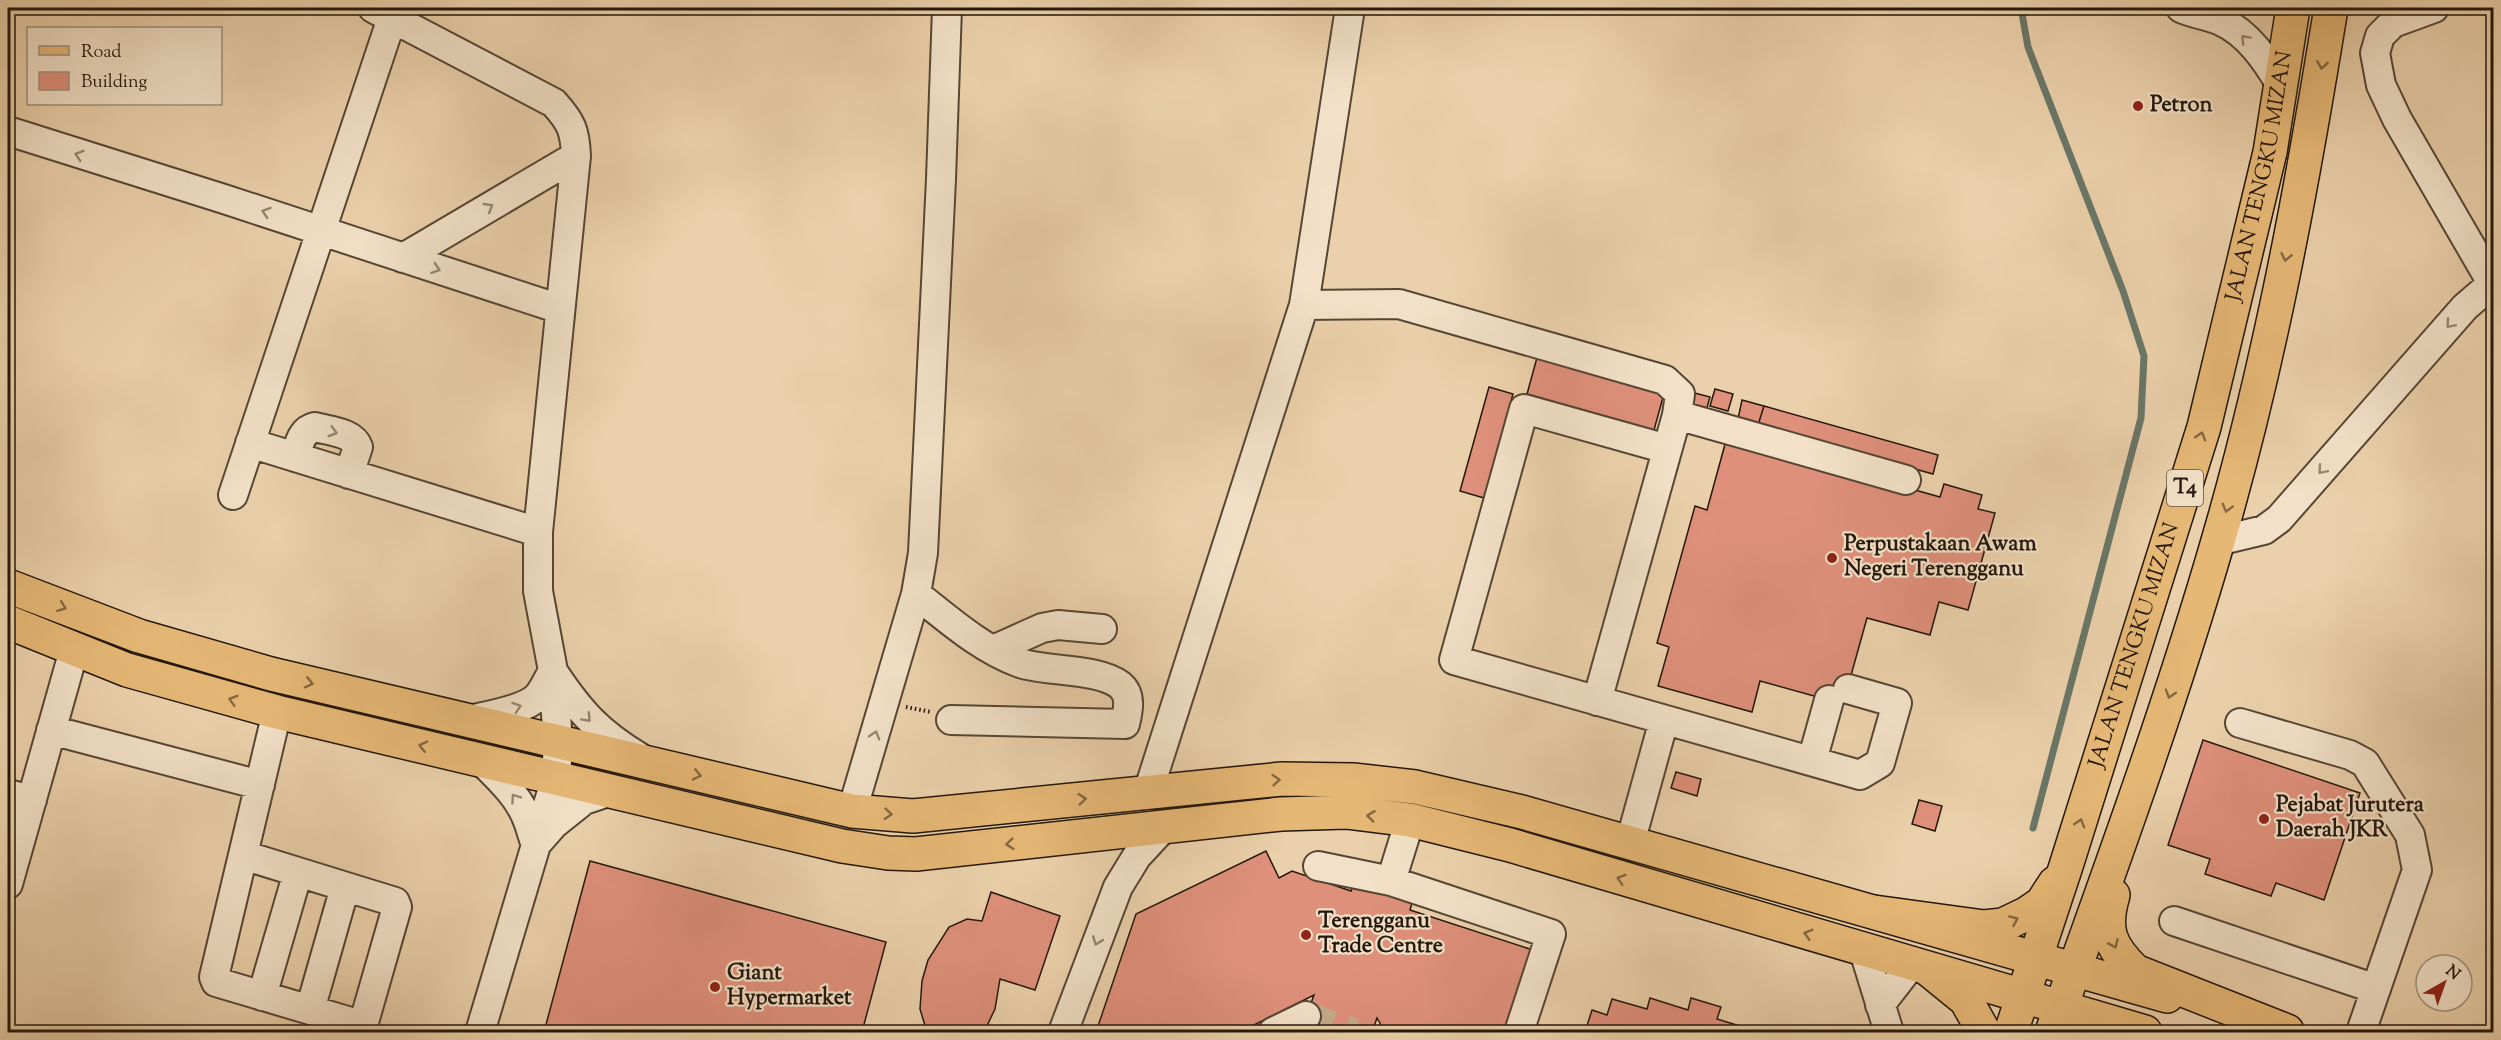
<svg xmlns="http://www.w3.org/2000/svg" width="2501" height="1040" font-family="'Sorts Mill Goudy',serif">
	<rect width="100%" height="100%" fill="#ebd1ab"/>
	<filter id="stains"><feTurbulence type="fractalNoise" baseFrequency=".00333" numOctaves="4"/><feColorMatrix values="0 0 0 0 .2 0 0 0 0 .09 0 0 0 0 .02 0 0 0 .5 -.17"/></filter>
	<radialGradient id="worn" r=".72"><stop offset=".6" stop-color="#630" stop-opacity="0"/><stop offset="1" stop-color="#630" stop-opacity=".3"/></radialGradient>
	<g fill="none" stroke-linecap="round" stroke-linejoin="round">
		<path stroke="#6a7768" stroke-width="7" d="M2021 8 2028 47 2123 291 2144 356 2141 418 2033 828"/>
	</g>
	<path fill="#df907b" stroke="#24170c" stroke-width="1.5" d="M1538 354 1665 390 1654 430 1527 394Z
		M1489 387 1513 394 1484 498 1460 491Z
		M1715 389 1733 394 1728 411 1710 406Z
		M1687 391 1710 397 1706 411 1683 404Z
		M1742 400 1764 406 1758 425 1738 419Z
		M1764 406 1938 455 1933 474 1758 425Z
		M1727 437 1940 497 1944 484 1982 495 1978 509 1995 513 1968 610 1939 602 1930 635 1867 618 1843 704 1760 681 1752 712 1658 686 1669 647 1657 643 1695 506 1707 510Z
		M2203 740 2360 793 2324 900 2276 883 2271 896 2205 874 2210 859 2168 845Z
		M1676 772 1701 779 1697 796 1671 788Z
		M1919 800 1942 806 1935 831 1912 824Z
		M1266 851 1279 878 1292 871 1351 891 1354 883 1412 903 1410 910 1536 951 1509 1032H1385L1377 1018 1372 1032H1300L1314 995 1240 1032H1096L1136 914Z
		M590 861 886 942 862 1032H544Z
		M991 892 1060 916 1035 990 1000 979 995 1009 984 1032H927L920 1009 922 981 928 960 949 927 967 919 982 921Z
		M1650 998 1688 1010 1691 998 1721 1007 1717 1019 1753 1030 1752 1032H1585L1592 1010 1607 1015 1612 999 1647 1009Z"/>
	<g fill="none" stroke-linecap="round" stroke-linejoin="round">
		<path stroke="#c3ac8b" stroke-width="28" stroke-dasharray="28 14" stroke-linecap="butt" d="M1306 1016 1354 1032"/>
		<g stroke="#564634" stroke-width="32">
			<path id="minor" d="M373 8 554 103C571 122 575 130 576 156L538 532V591L553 671 558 743 556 778 480 1032
				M2181 8C2193 14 2208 15 2221 21 2248 33 2266 60 2281 85
				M2434 8 2393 23 2380 36 2375 53 2381 85 2397 119 2492 283
				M8 131 224 199 560 309
				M403 258 576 156
				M1304 305 1399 304 1665 380 1680 394 1677 415
				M250 443 538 532
				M1667 449 1524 409 1454 660 1860 775 1880 763 1897 703 1848 689
				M295 457C299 445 301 430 315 427 329 431 353 432 358 447L349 474
				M233 495 392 18
				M2218 541 2264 530 2279 519 2465 307 2494 282
				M916 594C948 619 981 649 1020 663 1047 672 1098 668 1120 685 1132 695 1128 711 1125 724L951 720
				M993 650 1042 628 1058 625 1102 629
				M554 673C580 712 598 732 639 757
				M1597 701 1677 415 1906 480
				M465 721C484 716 525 711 538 696 544 689 548 679 553 671
				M2240 723 2350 755 2365 763 2410 835 2417 870 2361 1032
				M51 730 260 785
				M480 759C496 776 515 792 525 814 530 824 532 835 536 845
				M1812 761 1829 700
				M1148 792 1304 305 1350 8
				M8 794 32 800
				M852 811 916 594 923 553 941 179 947 8
				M1410 820 1391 881 1551 934 1519 1032
				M539 841 554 824 584 800 611 791
				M1630 843 1664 720
				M243 855 395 902 397 907 364 1022 361 1025 216 982 214 977C235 889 256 800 277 712
				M1318 866 1391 881
				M8 884 74 650
				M2174 921 2376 989
				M1864 951 1889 1032
				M262 996 298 872
				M1880 1005 1911 965
				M310 1010 345 887
				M1063 1032 1118 887 1137 856 1163 828
				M1273 1032 1306 1016"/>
		</g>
		<g stroke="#24170c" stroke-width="36">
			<path id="major" d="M8 586 139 636 271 674 852 811 913 816 1282 779 1353 780 1415 787 1522 812 2167 996
				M8 622 127 670 277 712 842 846 888 853 916 854 1281 814 1346 812 1410 820 1510 845 2145 1032"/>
		</g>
		<g stroke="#24170c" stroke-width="36">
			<g id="highway">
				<path d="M2113 895C2103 929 2109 946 2135 971L2287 1031"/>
				<path d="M1874 912 1984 927 2003 925 2026 914 2042 903 2055 883"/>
				<path d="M1929 970 1966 1000 1984 1032"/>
				<path id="s1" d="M2011 1032 2066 866 2204 427 2270 152 2293 8"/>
				<path d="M2052 1032C2110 870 2170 707 2218 541 2269 367 2302 187 2331 8"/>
			</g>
		</g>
		<path stroke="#24170c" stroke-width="4" stroke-dasharray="1.5 3" stroke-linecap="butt" d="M906 707 931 712"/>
		<use href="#minor" stroke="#f2e1c8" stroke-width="28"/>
		<use href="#major" stroke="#e6b876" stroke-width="33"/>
		<use href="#highway" stroke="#e6b876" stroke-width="33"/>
	</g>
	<defs><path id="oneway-chevron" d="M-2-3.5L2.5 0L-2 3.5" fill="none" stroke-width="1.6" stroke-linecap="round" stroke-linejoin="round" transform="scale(1.5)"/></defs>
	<g stroke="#958673">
		<use href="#oneway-chevron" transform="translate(2245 39) rotate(-133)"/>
		<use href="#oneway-chevron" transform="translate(79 155) rotate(-162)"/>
		<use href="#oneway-chevron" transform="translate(489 207) rotate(-31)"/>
		<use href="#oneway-chevron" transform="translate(266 212) rotate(-162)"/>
		<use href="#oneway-chevron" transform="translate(436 269) rotate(19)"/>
		<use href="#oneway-chevron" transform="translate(2450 324) rotate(131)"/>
		<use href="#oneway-chevron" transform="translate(333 432) rotate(16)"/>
		<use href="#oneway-chevron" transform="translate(2322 470) rotate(131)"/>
		<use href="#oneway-chevron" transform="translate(517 707) rotate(-18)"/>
		<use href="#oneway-chevron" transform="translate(587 718) rotate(47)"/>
		<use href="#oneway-chevron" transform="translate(875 735) rotate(-73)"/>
		<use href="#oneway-chevron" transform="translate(515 798) rotate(-125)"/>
		<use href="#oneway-chevron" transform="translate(1097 941) rotate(111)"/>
	</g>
	<g stroke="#856841">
		<use href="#oneway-chevron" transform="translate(2322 65) rotate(99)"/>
		<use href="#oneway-chevron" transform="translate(2286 257) rotate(102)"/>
		<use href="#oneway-chevron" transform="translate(2201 436) rotate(-73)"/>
		<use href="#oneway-chevron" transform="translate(2227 508) rotate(105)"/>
		<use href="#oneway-chevron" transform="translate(62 607) rotate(21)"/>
		<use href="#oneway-chevron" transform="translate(309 683) rotate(14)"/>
		<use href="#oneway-chevron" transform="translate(2170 694) rotate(107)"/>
		<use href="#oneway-chevron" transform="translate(233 700) rotate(-164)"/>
		<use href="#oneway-chevron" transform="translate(423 746) rotate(-167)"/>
		<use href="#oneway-chevron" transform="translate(697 775) rotate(13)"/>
		<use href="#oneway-chevron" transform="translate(1276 780) rotate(-5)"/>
		<use href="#oneway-chevron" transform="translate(1082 799) rotate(-6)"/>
		<use href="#oneway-chevron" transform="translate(888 814) rotate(5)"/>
		<use href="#oneway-chevron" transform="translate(1371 816) rotate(-173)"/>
		<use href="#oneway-chevron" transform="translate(2080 823) rotate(-73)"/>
		<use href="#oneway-chevron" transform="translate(1010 844) rotate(174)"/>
		<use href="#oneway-chevron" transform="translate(1621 879) rotate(-163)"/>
		<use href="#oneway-chevron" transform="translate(2014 920) rotate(-24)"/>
		<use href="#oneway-chevron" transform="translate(1808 934) rotate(-164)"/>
		<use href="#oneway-chevron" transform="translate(2114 944) rotate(66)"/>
	</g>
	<g fill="#8f2418" stroke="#f2e1c8" stroke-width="2">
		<circle cx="2138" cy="106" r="6"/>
		<circle cx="1832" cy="558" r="6"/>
		<circle cx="2264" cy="819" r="6"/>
		<circle cx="1306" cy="935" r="6"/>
		<circle cx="715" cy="987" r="6"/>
	</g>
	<g text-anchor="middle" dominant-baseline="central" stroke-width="4.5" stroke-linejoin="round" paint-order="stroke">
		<rect fill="#f2e1c8" stroke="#625444" stroke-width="1.5" x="2167" y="470" width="36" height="36" rx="4.5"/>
		<g font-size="21" font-weight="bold" fill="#24170c">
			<text x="2185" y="488">T4</text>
		</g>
		<g font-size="22" font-weight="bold" fill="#24170c" stroke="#f2e1c8" text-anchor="start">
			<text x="2150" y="106">Petron</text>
			<text x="1844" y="545">Perpustakaan Awam<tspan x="1844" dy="25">Negeri Terengganu</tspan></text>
			<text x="2276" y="806">Pejabat Jurutera<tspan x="2276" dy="25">Daerah JKR</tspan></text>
			<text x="1318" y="922">Terengganu<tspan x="1318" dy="25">Trade Centre</tspan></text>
			<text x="727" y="974">Giant<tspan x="727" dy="25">Hypermarket</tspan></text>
		</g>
		<g font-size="22" fill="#24170c" stroke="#f2e1c8">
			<text stroke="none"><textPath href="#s1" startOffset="892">JALAN TENGKU MIZAN</textPath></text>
			<text stroke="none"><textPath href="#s1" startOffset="406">JALAN TENGKU MIZAN</textPath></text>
		</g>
	</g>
	<rect width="2501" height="1040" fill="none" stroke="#ebd1ab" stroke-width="30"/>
	<rect x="9" y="9" width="2483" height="1022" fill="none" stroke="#24170c" stroke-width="3"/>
	<rect x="15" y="15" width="2471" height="1010" fill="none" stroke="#24170c" stroke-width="1.5"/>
	<rect x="27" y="27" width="195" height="78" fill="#f2e1c8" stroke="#a0907d" stroke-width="1.5"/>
	<rect x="39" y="46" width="30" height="9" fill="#e6b876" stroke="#a0907d" stroke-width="1.5"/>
	<text x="81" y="57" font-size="18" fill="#24170c">Road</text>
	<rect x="39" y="72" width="30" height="18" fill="#df907b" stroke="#a0907d" stroke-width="1.5"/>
	<text x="81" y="87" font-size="18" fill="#24170c">Building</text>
	<g transform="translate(2444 983) rotate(40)"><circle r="28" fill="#f2e1c8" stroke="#a0907d" stroke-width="1.5"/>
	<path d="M0-4.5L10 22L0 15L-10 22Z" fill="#8f2418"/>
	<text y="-9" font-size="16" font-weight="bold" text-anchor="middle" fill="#24170c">N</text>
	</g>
	<rect width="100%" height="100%" filter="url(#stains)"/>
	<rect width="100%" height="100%" fill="url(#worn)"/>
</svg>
